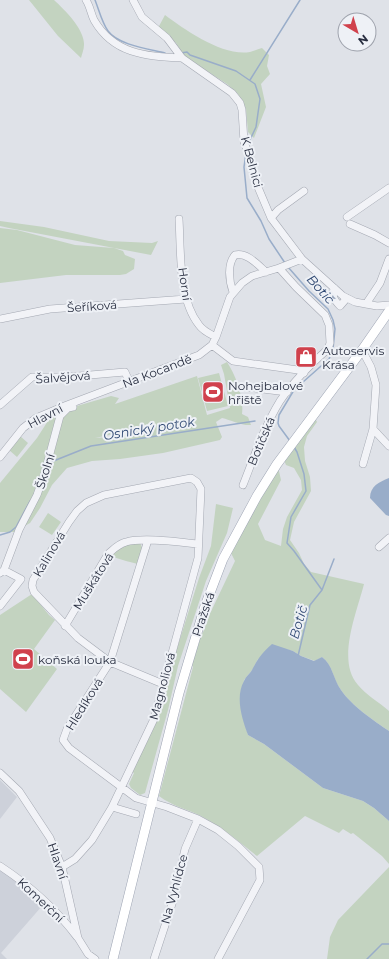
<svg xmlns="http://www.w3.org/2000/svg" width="389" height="959" font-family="Montserrat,sans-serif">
	<rect width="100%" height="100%" fill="#dfe2e8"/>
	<path fill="#cdd1da" d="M0 780 17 797 0 819Z
		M0 868 35 895 42 906 1 953 7 959H0Z"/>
	<path fill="#c3d3c0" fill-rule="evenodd" d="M29 0H54C65 10 85 30 84 45 84 49 82 54 81 58L58 36Z
		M165 15C185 30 224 57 250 52 254 51 258 49 262 48L269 55 267 66 270 74 261 84 266 107 254 138 248 132 246 109 238 94 227 84 185 57 176 43 158 28Z
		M0 221 44 227 109 241 152 243 158 241 151 255 9 228 0 226Z
		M0 228 17 230 75 245 114 248 123 251 125 255 135 259 134 269 126 274 120 275H66L0 283Z
		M227 362C236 376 244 397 242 414L248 417 251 425C242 426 231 420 222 418L216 422 222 437 220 440 163 453 120 459 92 461 67 468 52 485 40 508 30 523 14 532H0V483L37 438 53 413 111 396 119 398 115 404 197 376 207 415 230 408 224 374 221 365ZM128 431H136L143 434 95 438Z
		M219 373 228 406 207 411 198 378Z
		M315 418 317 422 307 436 304 447 305 461 310 477 311 491 294 522 290 540 299 553 304 564 311 572 364 584C357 612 336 661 358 685 366 695 379 702 389 711V731C374 721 351 705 341 690 333 680 333 665 322 657L315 661 301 656 293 651 285 649 258 659 253 669 244 680 241 710 248 735 264 744 323 788 363 801 374 808 389 821V864L382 856 353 833 351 834 343 829 339 833 305 816 257 856C239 842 222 827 201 816 187 809 172 806 159 796L193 667 192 665 201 636 205 628 206 622 235 561 230 551 278 467 281 480 258 524 265 540 281 546 283 529 287 517 302 490 301 480 294 468 286 465 284 460Z
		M20 436 28 443 17 457 9 450Z
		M216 504 233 508 227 533 206 581 178 666 168 710 145 793 140 795 131 788 129 784 134 773 132 772 161 709 170 671 199 578 211 546Z
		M48 513 61 522 52 535 39 527Z
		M139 542C145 548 140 556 138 564L126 561 110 556 124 545Z
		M32 594 49 615 55 620 34 649 57 669 26 712 0 689V615Z
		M389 867V959H327L330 937 338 920Z"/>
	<path fill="#99adc9" d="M389 478V516L386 515 370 498C370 486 379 482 389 478Z
		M272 644 293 651 301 656 314 661 322 657C333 665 333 679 341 690 351 705 374 721 389 731V821L374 808 363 801 323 788 264 744 248 735C242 719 235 697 244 681 246 676 251 673 253 668 259 657 262 653 272 644Z"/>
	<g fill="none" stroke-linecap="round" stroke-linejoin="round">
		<path stroke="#99adc9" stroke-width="1.5" d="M95 0C99 10 102 23 108 31 118 45 149 49 165 53
			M181 53 187 52 190 55 236 71 255 84 260 99 256 127 248 144
			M250 80 300 0
			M246 153 244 167 247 198 261 221 269 239 285 263
			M288 267 309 291 328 309 333 320 335 329 333 349 329 359 294 390 279 415 278 423 279 426 290 441
			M294 447 297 452 304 474 306 491 291 517 287 543 294 551 322 590 310 605 298 656
			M51 462 91 446 255 421
			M0 535 10 532 16 527 30 501
			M322 590 334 559
			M367 959 382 944H389"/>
		<g stroke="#a4a8b2" stroke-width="8">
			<path id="minor" d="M86 0C90 6 91 14 94 20 114 55 147 56 182 58
				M133 0 142 17 167 38 182 58 232 93 240 103 242 110 244 142 250 157 255 180 271 218 302 259 343 296 355 302 377 306 389 305
				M347 217 389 188
				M271 218 278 210 304 191
				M179 219C181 251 178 299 199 325 203 331 210 334 216 337
				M350 224 375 235 389 243
				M334 288C332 297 334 300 340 306L347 298
				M233 292C229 281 227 264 235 255 247 252 258 265 266 272
				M366 304 380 283 389 259
				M0 319 50 309 186 299
				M212 345 233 361 298 370 304 373
				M362 350 371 367 376 385 373 429 363 464
				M246 387 287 392
				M0 405 32 377H67L125 372 129 381
				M373 429 389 446
				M0 457 23 428 36 418 67 405 199 355 212 345 216 337 230 297 242 283 252 276 279 268 302 259
				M243 485C254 457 264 427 280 401 293 382 311 364 328 349L330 343 329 325 325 315 296 287 279 268
				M148 540 110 662 67 729 63 740 69 748 136 798 167 807 198 819 218 830 238 846 259 867 260 880 218 959
				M379 547 389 538
				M4 570 19 530 37 495 45 472 60 416 68 408 73 407
				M0 573 4 570 21 579 0 606
				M65 626 108 554C114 549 118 544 126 542 143 537 179 542 198 544
				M0 773 19 791 50 838 62 867 78 938 88 954 95 959
				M112 807 136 814
				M0 866C29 885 56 909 77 937
				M62 867 75 859 92 840 112 807 154 719 198 558 201 489 197 482 191 478 104 495 86 503 77 511 69 522 33 580 32 586 34 592 78 638 110 662 163 684
				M154 959 173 901 185 849 198 819"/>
		</g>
		<g stroke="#9ea5b4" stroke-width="10">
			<path id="major" d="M113 959 179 693 205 606 223 559 257 496 277 464 362 350 389 311"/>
		</g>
		<use href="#minor" stroke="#f2f3f7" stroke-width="7"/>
		<use href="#major" stroke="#fff" stroke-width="9"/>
	</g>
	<defs>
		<g id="shop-square" transform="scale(1.15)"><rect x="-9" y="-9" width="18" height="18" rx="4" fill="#d0414c" stroke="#eef1f6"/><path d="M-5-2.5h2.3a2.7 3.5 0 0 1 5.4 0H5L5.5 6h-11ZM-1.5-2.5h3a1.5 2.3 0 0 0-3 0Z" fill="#fff"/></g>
		<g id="stadium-square" transform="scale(1.15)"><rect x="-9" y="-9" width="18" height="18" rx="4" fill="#d0414c" stroke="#eef1f6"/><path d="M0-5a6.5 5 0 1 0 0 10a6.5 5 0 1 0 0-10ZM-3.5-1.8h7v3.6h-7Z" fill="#fff"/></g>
	</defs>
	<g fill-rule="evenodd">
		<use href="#shop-square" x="306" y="357"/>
		<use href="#stadium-square" x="213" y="392"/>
		<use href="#stadium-square" x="23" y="659"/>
	</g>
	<g text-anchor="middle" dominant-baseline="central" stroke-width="4" stroke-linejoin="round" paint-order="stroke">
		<g font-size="12" fill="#282e40" stroke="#eef1f6">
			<text transform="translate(252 162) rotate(75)">K Belnici</text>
			<text transform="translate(185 284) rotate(82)">Horní</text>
			<text transform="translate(92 306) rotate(-4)">Šeříková</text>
			<text transform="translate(157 371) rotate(-21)">Na Kocandě</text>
			<text transform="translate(63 377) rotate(-4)">Šalvějová</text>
			<text transform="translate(45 416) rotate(-28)">Hlavní</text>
			<text transform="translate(261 441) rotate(-67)">Botičská</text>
			<text transform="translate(45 471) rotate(-72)">Školní</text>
			<text transform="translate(49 554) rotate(-59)">Kalinová</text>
			<text transform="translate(93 581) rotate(-58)">Muškátová</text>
			<text transform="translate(203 614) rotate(-71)">Pražská</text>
			<text transform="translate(162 686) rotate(-75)">Magnoliová</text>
			<text transform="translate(84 704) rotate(-58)">Hledíková</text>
			<text transform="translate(58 861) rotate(71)">Hlavní</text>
			<text transform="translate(174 889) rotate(-75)">Na Vyhlídce</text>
			<text transform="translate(41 900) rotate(43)">Komerční</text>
		</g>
		<g font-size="12" fill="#282e40" stroke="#eef1f6" text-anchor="start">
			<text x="322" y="350">Autoservis<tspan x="322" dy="14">Krása</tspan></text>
			<text x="228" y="385">Nohejbalové<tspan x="228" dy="14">hřiště</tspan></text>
			<text x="38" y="659">koňská louka</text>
		</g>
		<g font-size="13" font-style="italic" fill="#314a74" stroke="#eef1f6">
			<text transform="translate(321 289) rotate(48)">Botič</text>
			<text transform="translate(149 428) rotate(-9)">Osnický potok</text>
			<text transform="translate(298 622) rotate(-74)">Botič</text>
		</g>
	</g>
	<g transform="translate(357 32) rotate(142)"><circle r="19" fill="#eef1f6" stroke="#9fa3ad"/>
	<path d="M0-3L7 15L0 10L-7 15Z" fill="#d0414c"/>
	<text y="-6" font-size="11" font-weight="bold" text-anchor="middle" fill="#282e40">N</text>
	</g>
</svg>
